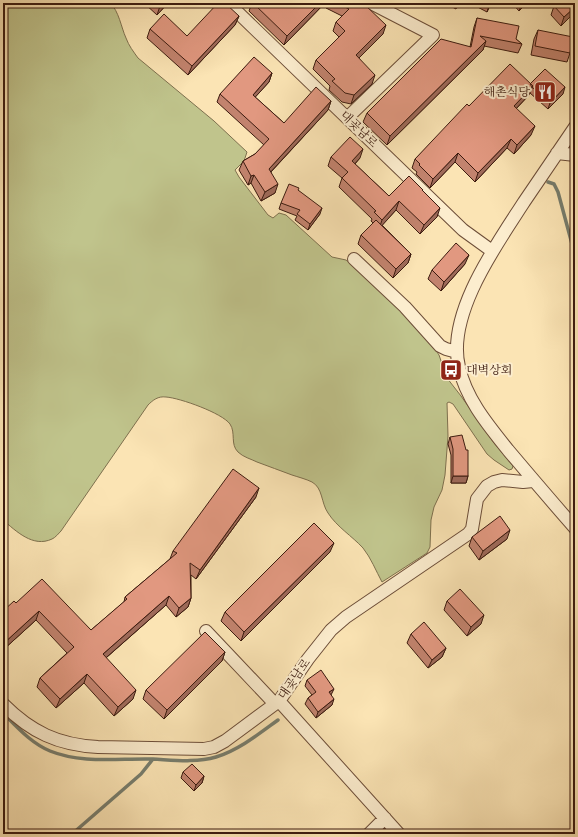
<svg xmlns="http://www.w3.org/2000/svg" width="578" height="837" font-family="'IM FELL French Canon','Noto Serif KR',serif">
	<rect width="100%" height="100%" fill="#fbe4b4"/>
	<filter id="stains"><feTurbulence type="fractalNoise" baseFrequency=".005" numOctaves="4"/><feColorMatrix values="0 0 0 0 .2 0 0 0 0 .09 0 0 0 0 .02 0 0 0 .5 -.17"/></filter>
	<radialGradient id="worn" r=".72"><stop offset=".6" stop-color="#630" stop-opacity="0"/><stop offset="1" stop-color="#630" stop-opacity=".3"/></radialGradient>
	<path fill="#c0c48c" stroke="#7e704e" d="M3 3H110C119 11 121 27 126 38 129 46 133 51 138 58L214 121 247 152 244 161 235 170 239 177 268 215 273 218 279 213 286 215 332 257 346 260 369 278 429 340 439 355 447 378 461 396 494 443 513 466 512 469 509 470 494 460 487 454 453 404 449 402 447 403 448 436 445 475 442 490 434 507 431 520 430 547 427 553 382 582C376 571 371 558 363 548 352 536 337 527 328 513 321 503 323 488 312 482 306 479 298 477 292 475 280 471 269 466 257 462 251 459 243 457 238 452 230 444 236 433 230 424 222 413 180 398 166 397 158 396 153 400 148 405L61 531C59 533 55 538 52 539 33 548 16 531 3 520Z"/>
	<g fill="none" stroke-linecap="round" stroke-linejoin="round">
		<path stroke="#777d6d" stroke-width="3.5" d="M548 182 554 184 558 192 575 255
			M3 713C18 728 31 743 50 751 82 764 119 758 153 759 173 760 196 763 216 757 239 750 260 733 278 720
			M72 834 141 774 153 759"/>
		<g stroke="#6c4d38" stroke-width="14">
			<path id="minor" d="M228 3 463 230 492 251
				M347 118 433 35 371 3
				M575 127C558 152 541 177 524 202 497 244 446 314 459 367 466 399 488 425 508 450 530 476 552 502 575 528
				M557 153 575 155
				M354 259 405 307 440 346 446 349 457 352
				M206 631 275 704
				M279 701 399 834
				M3 704C31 732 58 745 98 747L204 749 214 747 225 741 279 701 308 659 331 630 346 617 468 534 472 529 477 499 487 486 494 482 502 480 523 482 533 481
				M369 834 385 818"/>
		</g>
		<use href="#minor" stroke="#fcedce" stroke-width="12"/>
	</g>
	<path fill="#c2836e" stroke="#3c1b0f" d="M144 3H168L157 15Z
		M252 3H325L284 45 249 11Z
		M328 3H363L383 34 359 58 372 84 351 104 342 102 329 90 330 86 313 69 316 60 339 37 333 31 336 22 342 16 326 8Z
		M445 3H459L456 9Z
		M470 3H491L487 12Z
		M512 3H527L519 11Z
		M575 3V14L574 13 561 26 551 15 554 6Z
		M239 16 235 25 188 75 147 38 150 29 187 36Z
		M477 18 516 39 522 44 518 53 484 46 483 50 387 145 363 122 367 113 470 47 474 27Z
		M538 30 570 53 567 62 531 55 534 39Z
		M272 73 269 82 255 97 284 123 331 101 328 110 271 172 275 193 261 201 251 183 248 185 239 170 243 161 255 154 264 145 217 102 220 94Z
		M530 84 563 94 548 109 530 93 529 95 516 109 531 135 514 154 507 148 475 182 455 162 430 188 416 174 417 172 412 168 415 159 469 106Z
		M331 157 360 158 355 164 389 196 423 191 437 217 420 234 396 210 382 225 411 254 408 263 393 278 358 244 361 235 373 223 371 221 372 219 339 187 342 178 328 166Z
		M298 190 320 214 308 230 295 220 297 216 279 209 281 203Z
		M465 264 441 291 428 279 432 270Z
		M450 437 468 476 466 483H451V455L448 444Z
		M256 497 196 579 191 575V598L188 607 176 617 166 605 106 658 133 699 114 716 84 683 56 708 37 687 40 678 67 653 36 620 3 650V611L16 603 91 630 124 602 125 597 170 559 173 551Z
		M472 537 507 539 479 560 469 546Z
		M330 552 241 641 221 621 225 612Z
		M447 601 481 624 467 636 444 610Z
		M411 634 446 648 442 657 428 668 407 643Z
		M225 652 222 661 164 719 143 699 146 690Z
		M307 680 331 695 332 705 316 718 305 704 308 698 312 695 305 686Z
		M183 772 204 776 202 783 194 791 181 778Z"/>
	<path fill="#9e6a5a" stroke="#3c1b0f" d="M163 3H168L157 15 160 6Z
		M320 3H325L284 45 287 36Z
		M490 3H491L487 12Z
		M522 3H527L519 11Z
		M575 7 574 13 561 26 564 17Z
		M239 16 235 25 188 75 192 66Z
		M386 25 383 34 353 64 356 55Z
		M486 41 483 50 387 145 390 136Z
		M272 73 269 82 250 103 253 95Z
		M375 75 372 84 351 104 354 95Z
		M533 86 529 95 510 115 514 106Z
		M565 87 563 94 548 109 550 103Z
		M331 101 328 110 266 177 269 169Z
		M535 126 531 135 514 154 517 145Z
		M511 139 507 148 475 182 478 173Z
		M363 149 360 158 349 170 352 161Z
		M458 153 455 162 430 188 433 179Z
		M254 175 251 183 248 185 251 176Z
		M278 184 275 193 261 201 265 192Z
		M399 201 396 210 379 229 382 220Z
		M322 208 320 214 308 230 310 224Z
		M440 208 437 217 420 234 424 225Z
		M411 254 408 263 393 278 396 269Z
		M469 255 465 264 441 291 444 282Z
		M453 476H468L466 483H451Z
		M259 488 256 497 196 579 200 570Z
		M510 530 507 539 479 560 483 551Z
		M334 543 330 552 241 641 244 632Z
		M169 596 166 605 100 663 103 654Z
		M191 598 188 607 176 617 179 608Z
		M39 611 36 620 3 650V644Z
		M484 615 481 624 467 636 471 627Z
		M446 648 442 657 428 668 432 660Z
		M225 652 222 661 164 719 167 710Z
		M87 674 84 683 56 708 60 699Z
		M334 689 331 695 327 698 329 692Z
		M136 690 133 699 114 716 118 707Z
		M334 699 332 705 316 718 318 712Z
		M204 776 202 783 194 791 196 785Z"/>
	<path fill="#e19880" stroke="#3c1b0f" d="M157 3H163L160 6Z
		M218 3H225L239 16 192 66 150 29 164 14 187 36Z
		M253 3H320L287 36Z
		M337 3H363L386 25 356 55 375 75 354 95 345 93 332 81 335 79 316 60 345 31 336 22 349 9Z
		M557 3H575V7L564 17 554 6Z
		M477 18 519 26 516 39 522 44 480 36 486 41 390 136 367 113 441 39 471 47Z
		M538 30 573 37 570 53 535 46Z
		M254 57 272 73 253 95 284 123 316 87 331 101 269 169 278 184 265 192 254 175 251 176 243 161 255 154 269 139 220 94Z
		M510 64 533 86 514 106 535 126 517 145 511 139 478 173 458 153 433 179 419 165 420 164 415 159 467 104 469 106Z
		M545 69 565 87 550 103 532 87 530 84Z
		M350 137 363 149 352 161 389 196 409 176 423 190H422L440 208 424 225 399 201 382 220 374 212 376 211 342 178 348 172 331 157Z
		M289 184 299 188 298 190 322 208 310 224 297 214 300 210 281 203Z
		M376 220 411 254 396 269 361 235Z
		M456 243 469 255 444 282 432 270Z
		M462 435 466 450H468V476H453V449L450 437Z
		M233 469 259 488 200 570 190 563 191 598 179 608 169 596 103 654 136 690 118 707 87 674 60 699 40 678 74 647 39 611 3 644V611L14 601 16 603 42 579 91 630 127 599 125 597 177 553 173 551Z
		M500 516 510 530 483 551 472 537Z
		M314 523 334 543 244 632 225 612Z
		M460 589 484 615 471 627 447 601Z
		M424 622 446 648 432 660 411 634Z
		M205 632 225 652 167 710 146 690Z
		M321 670 334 689 329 692 334 699 318 712 308 698 316 692 307 680Z
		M192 764 204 776 196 785 183 772Z"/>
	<defs>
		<g id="restaurant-square" transform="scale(1.15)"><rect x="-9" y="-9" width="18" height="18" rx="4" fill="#8f2418" stroke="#fcedce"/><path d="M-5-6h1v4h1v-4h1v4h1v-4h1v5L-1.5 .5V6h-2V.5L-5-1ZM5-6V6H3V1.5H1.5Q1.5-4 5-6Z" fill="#fff"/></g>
		<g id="bus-square" transform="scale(1.15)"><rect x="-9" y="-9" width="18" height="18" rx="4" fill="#8f2418" stroke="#fcedce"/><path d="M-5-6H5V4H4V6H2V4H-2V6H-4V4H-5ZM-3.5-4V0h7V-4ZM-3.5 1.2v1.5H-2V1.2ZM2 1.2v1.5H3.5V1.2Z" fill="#fff"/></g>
	</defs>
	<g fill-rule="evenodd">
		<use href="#restaurant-square" x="545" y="92"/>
		<use href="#bus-square" x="451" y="370"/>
	</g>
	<g text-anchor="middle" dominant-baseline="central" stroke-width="4" stroke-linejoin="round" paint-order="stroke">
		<g font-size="12" fill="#3c1b0f" stroke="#fcedce" text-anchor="end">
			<text x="530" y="92">해촌식당</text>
			<text x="466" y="370" text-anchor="start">대벽상회</text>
		</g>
		<g font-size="12" fill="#3c1b0f" stroke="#fcedce">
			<text transform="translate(359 129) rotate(44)">대곶남로</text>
			<text transform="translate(294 679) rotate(-55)">대곶남로</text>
		</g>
	</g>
	<rect width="578" height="837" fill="none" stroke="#fbe4b4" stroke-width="16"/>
	<rect x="4" y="4" width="570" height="829" fill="none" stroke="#3c1b0f" stroke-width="2"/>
	<rect x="8" y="8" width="562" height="821" fill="none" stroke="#3c1b0f"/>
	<rect width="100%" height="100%" filter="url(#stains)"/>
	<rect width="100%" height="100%" fill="url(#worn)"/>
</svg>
